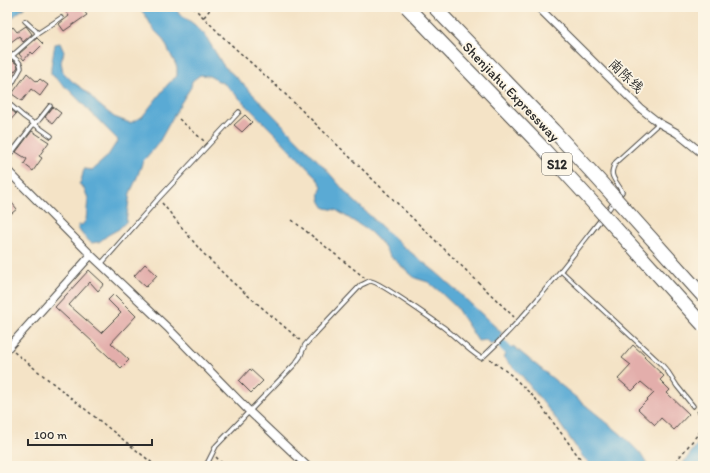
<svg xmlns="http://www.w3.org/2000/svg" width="710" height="473" font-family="Itim,'LXGW WenKai TC',sans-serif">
	<rect width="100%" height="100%" fill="#fcf5e5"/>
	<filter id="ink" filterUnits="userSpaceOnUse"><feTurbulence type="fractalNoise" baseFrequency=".025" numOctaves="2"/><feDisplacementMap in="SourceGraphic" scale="8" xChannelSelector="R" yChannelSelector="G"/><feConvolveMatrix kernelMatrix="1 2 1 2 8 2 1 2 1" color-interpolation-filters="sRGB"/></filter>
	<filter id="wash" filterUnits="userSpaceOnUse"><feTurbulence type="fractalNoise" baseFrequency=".012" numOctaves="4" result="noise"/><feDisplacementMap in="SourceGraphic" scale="16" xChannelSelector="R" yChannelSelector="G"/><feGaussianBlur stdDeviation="0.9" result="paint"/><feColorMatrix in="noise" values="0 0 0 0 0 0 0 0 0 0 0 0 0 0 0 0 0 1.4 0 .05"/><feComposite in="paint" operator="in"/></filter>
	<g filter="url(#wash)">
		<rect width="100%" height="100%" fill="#f4e3c6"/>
		<path fill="#5aaad4" stroke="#426a80" d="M7 7H25L7 22Z
			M139 7H174L179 13 195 25 205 35 223 65 245 86 281 123 324 167 348 195 399 243 437 273 456 290 502 333 491 345 486 340 478 341 456 307 438 290 428 282 415 278 390 256 382 244 369 231 336 210 325 208C319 200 318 196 322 186L315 176 278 137 226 85 209 76 200 75 192 81 191 87 179 106 158 144 143 161 136 180 130 193 126 222 119 229 108 235 99 242 91 243C86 238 78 232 78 225H82L86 220 88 198 83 187 79 184 81 181 84 169 92 170 107 157 118 140 70 91 51 74V67L55 44 60 43 64 52 61 62 63 72 73 82 86 91 98 104 114 117 130 123 142 117 168 84 177 76V67L163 39 154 30 147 18Z
			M513 346 622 435 640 453 648 466H592L583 457 557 420 522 376 503 357Z
			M703 437V466H680H681Z"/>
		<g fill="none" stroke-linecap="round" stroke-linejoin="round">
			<path stroke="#5aaad4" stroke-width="9" d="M488 331 517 359"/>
		</g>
		<g id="blocks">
			<path fill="#e3aeab" d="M63 7H81L87 15 64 31 59 24 69 16Z
				M26 26 32 34 23 42 19 36 11 42 7 36V32L13 27 17 32Z
				M37 38 43 44 33 54 31 52 24 60 19 54Z
				M7 57 17 64 18 67 7 81Z
				M27 73 37 82 40 79 48 85 40 96 31 89 22 101 12 94Z
				M53 107 61 113 53 123 45 117Z
				M9 108 16 114 7 124V111Z
				M245 115 252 122 242 132 234 125Z
				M32 131 49 142 39 156 42 158 33 171 24 164 27 159 16 152Z
				M7 197 17 209 7 217Z
				M145 264 157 275 146 287 134 276Z
				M89 270 104 284 98 291 90 282 69 305 101 333 121 313 108 300 114 294 136 316 111 343 129 360 121 368 55 307Z
				M633 345 645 356 644 357 664 376 660 380 670 390 667 393 689 414 674 430 661 418 655 425 638 409 654 393 641 382 632 391 618 379 631 365 622 358Z
				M250 369 263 381 251 393 239 381Z"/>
		</g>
	</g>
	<g filter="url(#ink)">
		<use href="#blocks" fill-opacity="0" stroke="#494742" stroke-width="1"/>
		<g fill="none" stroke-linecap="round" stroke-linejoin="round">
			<g stroke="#494742" stroke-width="5.5">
				<path id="lane" d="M37 34 61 18
					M7 54H9C14 58 21 61 21 68L7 93
					M12 56 37 34 36 31 25 21
					M7 102 23 116 51 136
					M7 156 13 151 32 126 39 120 50 106
					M618 197 622 192C616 179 607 177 616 162L659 123
					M606 213 614 202
					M101 264 158 199 239 112
					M561 271 661 364 668 372 677 386 693 406
					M205 466 208 462 216 446 295 364 300 357 305 345 313 336 361 285C364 284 367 282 370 281 377 280 433 320 443 327 456 337 467 349 481 358L485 355C529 314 565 265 602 218"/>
			</g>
			<g stroke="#494742" stroke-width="9">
				<path id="street" d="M538 7 640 108 659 123 677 133 703 154
					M7 170 91 255 169 329 250 412 307 466
					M7 349 91 255"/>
			</g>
			<path stroke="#494742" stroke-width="1.5" stroke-dasharray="3 3" stroke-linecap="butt" d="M193 7 225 39 283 92 514 317
				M204 17 212 7
				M179 119 204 141
				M162 203 201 251 231 281 301 341
				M292 220 365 278
				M14 352 156 466
				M490 359 511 375 535 398 582 461 587 466
				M697 411 703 419
				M216 457 225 466
				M672 466 703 428"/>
			<use href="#lane" stroke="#fff" stroke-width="3.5"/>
			<use href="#street" stroke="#fff" stroke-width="7"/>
			<g stroke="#494742" stroke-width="15" stroke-linecap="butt">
				<path id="highway-bridge" d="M407 7 539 144 584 193 703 325
					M434 7 553 130 598 179 703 296"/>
			</g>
			<use href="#highway-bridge" stroke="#fff" stroke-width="13"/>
		</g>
	</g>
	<g text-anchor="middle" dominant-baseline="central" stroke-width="3.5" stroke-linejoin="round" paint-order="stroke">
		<rect fill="#fcf5e5" stroke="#6a6863" stroke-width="1" x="542" y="153" width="30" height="22" rx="3"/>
		<g font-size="13" font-weight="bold" fill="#2b2b2b">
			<text x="557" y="164">S12</text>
		</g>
		<g font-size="14" fill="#2b2b2b" stroke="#fcf5e5">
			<text transform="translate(626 76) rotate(44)">南陈线</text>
			<text transform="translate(511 92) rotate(46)">Shenjiahu Expressway</text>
		</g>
	</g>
	<rect width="710" height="473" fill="none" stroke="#fcf5e5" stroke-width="24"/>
	<path d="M28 439v6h124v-6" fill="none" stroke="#2b2b2b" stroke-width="2"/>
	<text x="34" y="439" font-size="12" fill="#2b2b2b" stroke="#fcf5e5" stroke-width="3" paint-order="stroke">100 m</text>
</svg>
